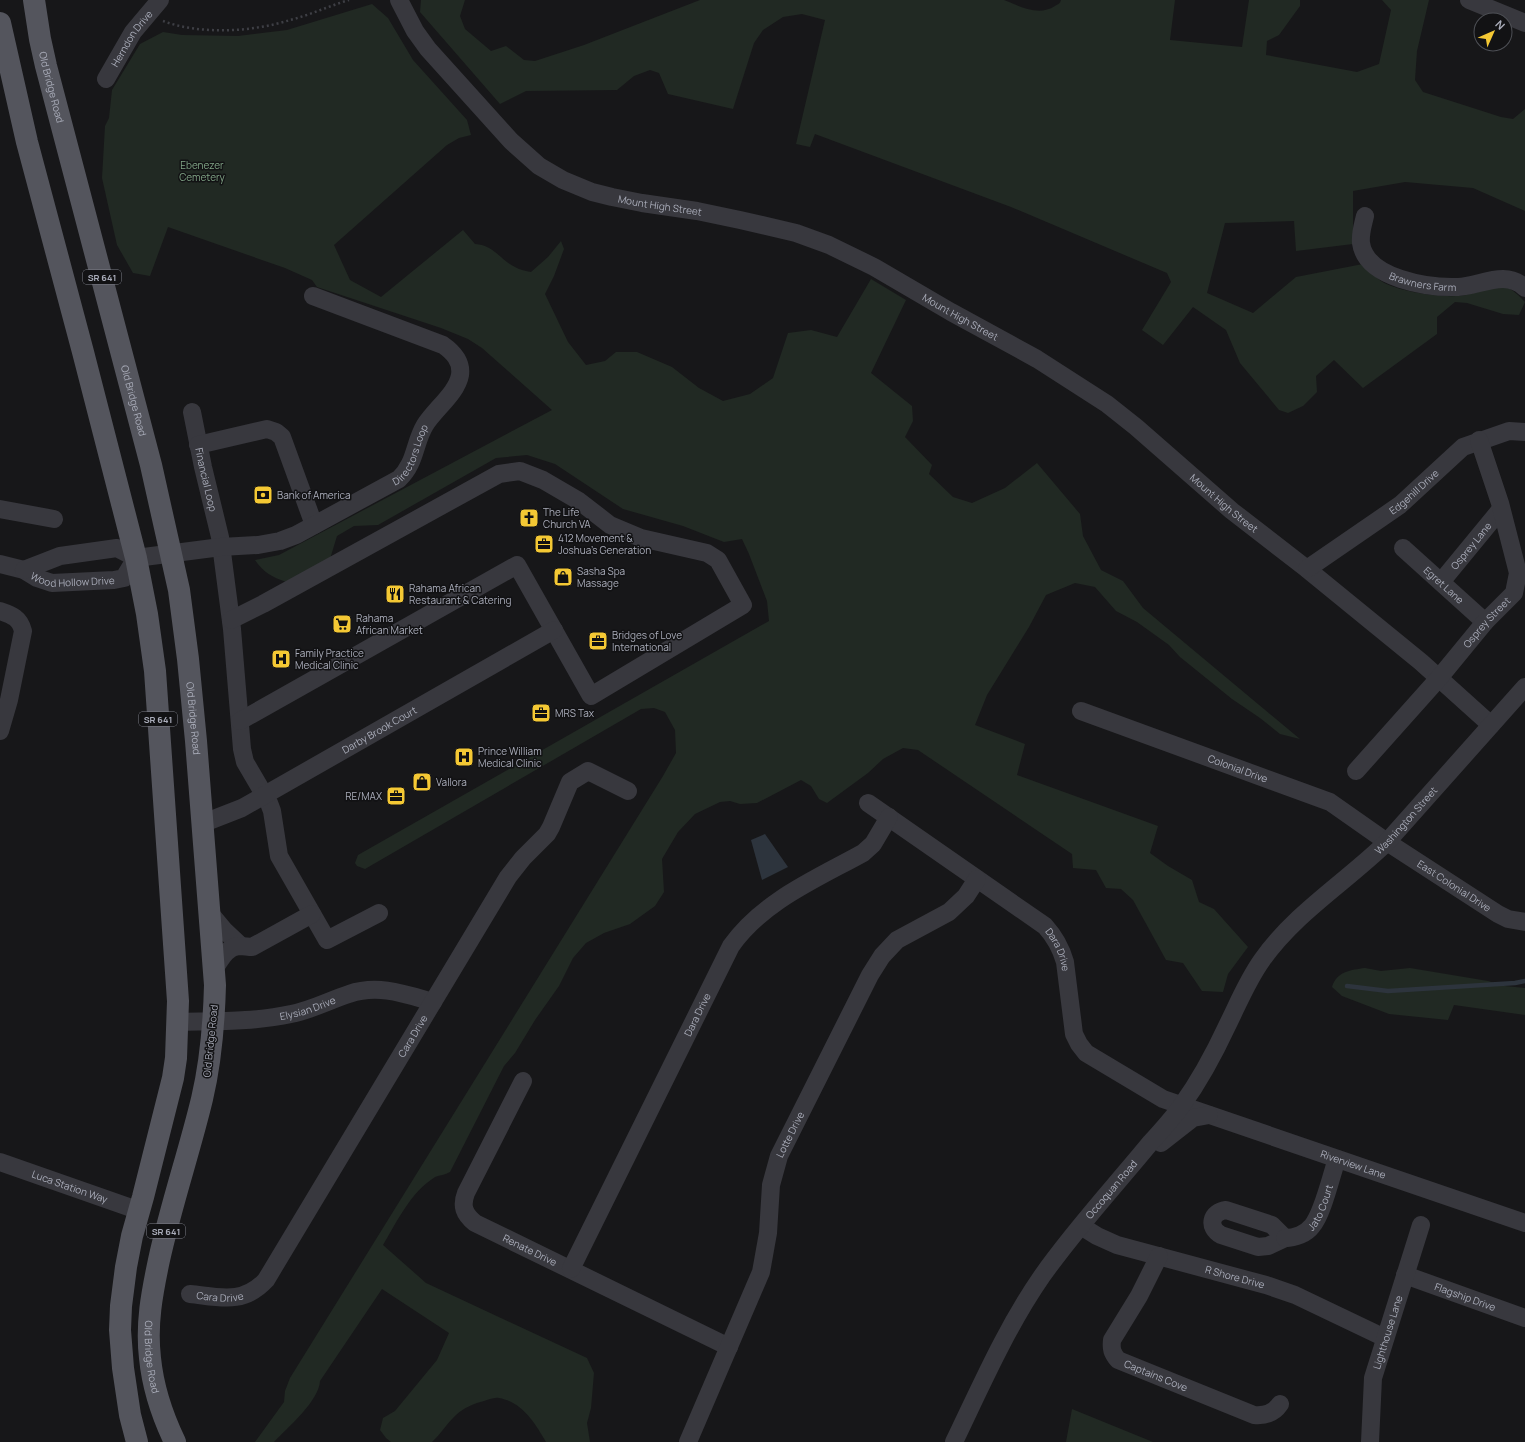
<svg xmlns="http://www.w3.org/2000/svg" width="1525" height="1442" font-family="Manrope,sans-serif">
	<rect width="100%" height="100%" fill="#171719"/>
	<path fill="#212923" d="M421 0H465L460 16 465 29 491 51 506 46 524 60 535 61 584 45 700 0H1004C1020 6 1038 17 1055 6 1058 4 1060 4 1061 0H1175L1170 40 1242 47 1249 0H1300V6L1279 35 1267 41 1266 55 1357 72 1379 64 1391 10 1382 0H1429L1417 51 1415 80 1423 92 1501 117 1513 119 1525 109V211L1473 188 1405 182 1353 191V244L1296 251 1294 221 1225 223 1207 293 1253 313 1296 277 1363 264C1369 269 1375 277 1381 281 1398 292 1446 299 1466 295 1478 292 1492 285 1505 287 1513 289 1520 297 1525 302L1519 315 1503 314 1467 303 1455 302 1437 317V334L1363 388 1334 360 1316 376 1317 392 1303 406 1288 413 1279 410 1240 363 1226 330 1193 307 1163 345 1142 330 1171 282 1167 273 1011 207 815 134 810 147 796 144 825 20 802 14 783 17 763 30 754 43 733 109 668 94 659 73 650 70 634 76 617 90 526 91 500 104 420 12Z
		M372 4 388 18 413 60 467 120 471 135 459 138 447 145 334 245 350 280 381 297 463 230 475 244C494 245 500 260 515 267 520 270 526 271 531 272L548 257 561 241 564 249 554 276 545 294 568 342 586 365 605 361 616 352H637L672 367 699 388 723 401 750 394 773 378 788 333 811 330 837 337 871 279 906 300 871 373 912 406 913 421 905 437 932 465 929 474 953 497 972 503 1005 488 1037 463 1080 514 1083 536 1101 570 1123 581 1143 608 1300 739 1280 734 1260 718 1232 699 1180 657 1169 645 1137 622 1116 611 1095 587 1075 583 1046 595 1029 627 987 695 975 725 1025 744 1017 775 1158 826 1150 853 1168 866 1192 880 1199 902 1214 909 1248 947 1228 974 1223 992 1202 991 1183 963 1166 960 1133 900 1121 889 1106 888 1096 870 1073 868 1072 854 918 750 903 748 883 759 868 773 827 803 819 799 811 786 801 780 757 803 740 804 730 801 720 802 695 814 678 832 662 859 664 892 655 906 630 924 604 933 586 943 573 958 559 986 535 1020 515 1053 504 1066 450 1172C445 1175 440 1175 435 1177 410 1193 398 1220 383 1245L426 1283 587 1358 594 1373 591 1408 587 1423 590 1442H546C535 1423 522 1402 499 1398 494 1397 488 1400 484 1401 475 1403 463 1408 456 1415 447 1423 441 1434 432 1442H391L386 1438 380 1430 383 1418 395 1411 437 1360 449 1333 382 1289 320 1381C319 1401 288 1427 274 1442H255L284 1402 285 1391 290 1378 663 776 676 753 675 730 665 712 654 708 641 709 365 869 357 866 355 863 358 855 769 621 767 601 749 554 742 539 724 542 683 526 623 509 555 464 527 455 496 458 378 525 354 526 337 536 330 559 286 582C272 577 263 572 255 560L279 555 552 410 482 348 468 339 441 328 317 287 312 280 285 268 168 227 150 276 133 273 117 245 102 178 105 126 109 118 112 90 140 44 163 32 182 35 238 36 287 30Z
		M1365 968 1381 971 1410 968 1488 981 1505 986 1525 988V1015L1454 1005 1448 1020 1389 1014 1342 996 1332 987C1337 971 1351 970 1365 968Z
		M1072 1409 1153 1442H1066Z"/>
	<path fill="#2d343d" d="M765 834 788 867 762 880 751 840Z"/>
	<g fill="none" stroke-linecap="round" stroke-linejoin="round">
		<path stroke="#2d343d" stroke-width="4.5" d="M1347 986 1388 991 1515 983 1525 981"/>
		<path stroke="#3e3f45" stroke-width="2.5" stroke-dasharray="2 3" stroke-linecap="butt" d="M163 21C200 35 253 32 290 20 310 15 329 6 349 0"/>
		<g stroke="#38383e" stroke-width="18">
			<path id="s1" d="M399 0 415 31 428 49 511 141 539 166 563 180 592 192 612 197 642 203 697 211 740 220 796 233 829 245 874 267 951 312 1037 359 1107 404 1136 427 1232 511 1307 569 1421 662 1491 725"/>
			<path d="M1469 0 1525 23"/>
			<path id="s2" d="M106 79 133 32 160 0"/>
			<path id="s3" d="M1365 216C1363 225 1360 233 1361 243 1366 279 1429 288 1458 287 1480 286 1506 269 1525 288"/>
			<path id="s4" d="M192 412 203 467 220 537 232 629 242 749 245 762 269 803 272 811 279 856 327 940 379 913"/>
			<path d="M198 445 267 429 276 432 282 437 314 525"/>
			<path d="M0 509 54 519"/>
			<path id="s5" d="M1403 548 1485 622"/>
			<path id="s6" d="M0 564 24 570 37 578 52 583 114 580 124 578 136 558"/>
			<path id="s7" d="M1307 569 1400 505 1463 447 1509 431 1525 432"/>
			<path id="s8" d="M24 570 60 556 117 548 136 558 221 547 258 545 280 541 296 535 399 479C416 463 414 443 425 425 435 409 457 393 460 375 462 361 453 352 443 345L313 296"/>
			<path id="s9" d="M1441 582 1501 509"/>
			<path d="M0 611C12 615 20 618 23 631L9 700 0 731"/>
			<path d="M231 620 263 604 499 474 520 471 543 480 579 501 610 525 641 538 707 553 718 560 743 605 591 696 517 565 240 721"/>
			<path id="s10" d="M1081 711 1330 802 1387 842 1498 914 1508 919 1525 922"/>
			<path id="s11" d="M1356 771 1439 678 1485 622 1514 593 1518 573 1500 503 1479 440"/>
			<path id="s12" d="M868 803 1045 926C1055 937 1061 948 1065 962L1074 1034 1079 1044 1086 1053 1163 1099 1525 1223"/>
			<path id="s13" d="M201 824 242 808 554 630"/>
			<path d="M209 912 224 930 241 946"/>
			<path d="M213 971C220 961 226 947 239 946 244 946 248 947 252 947L312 914"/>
			<path id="s14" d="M178 1022C216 1021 255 1022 291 1014 312 1010 330 1000 349 994 378 984 405 994 433 1002"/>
			<path id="s15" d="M523 1081 466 1193C461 1206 464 1214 475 1223L729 1347"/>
			<path d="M1161 1143 1193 1118 1209 1115"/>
			<path id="s16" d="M0 1162 140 1211"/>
			<path d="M1226 1210 1272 1225 1285 1238 1268 1246 1258 1247 1221 1235C1207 1227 1211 1212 1226 1210Z"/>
			<path id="s17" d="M1081 1226 1097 1236 1117 1245 1266 1285 1295 1295 1385 1338"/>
			<path id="s18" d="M1285 1238C1295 1238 1306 1234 1312 1226 1323 1213 1331 1176 1337 1159"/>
			<path id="s19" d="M1159 1256 1139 1296 1112 1340C1111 1349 1112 1353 1118 1360L1254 1415C1265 1416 1274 1413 1280 1404"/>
			<path id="s20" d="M571 1269 731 946C763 901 816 879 863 853L873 844 889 817"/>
			<path id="s21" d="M1405 1275 1525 1318"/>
			<path id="s22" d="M190 1294C219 1297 243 1305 266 1280L508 877 523 858 547 834 551 827 570 782 588 771 628 791"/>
			<path id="s23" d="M688 1442 761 1272 768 1233 771 1185 779 1156 870 975 882 956 897 940 949 912 966 896 977 879"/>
			<path id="s24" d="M954 1442C981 1386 1006 1328 1042 1276 1075 1229 1115 1186 1151 1142 1162 1130 1173 1118 1182 1105 1200 1080 1214 1054 1227 1026 1238 1004 1247 981 1262 960 1295 913 1346 882 1387 842L1525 687"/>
			<path id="s25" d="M1370 1442 1373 1378 1421 1225"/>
		</g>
		<g stroke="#54555d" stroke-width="22">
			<path id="s26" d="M34 0 40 39 46 66 151 465 179 590 188 659 196 741 215 985C214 1023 211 1061 202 1099 189 1153 171 1205 159 1260 152 1293 146 1324 150 1358 153 1389 162 1415 175 1442"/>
			<path d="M0 23 27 142 83 352 136 558 147 614 155 671 178 1001 176 1058 173 1078 143 1197 132 1236 126 1267 121 1306 120 1330 123 1368 130 1415 137 1442"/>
		</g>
	</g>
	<defs>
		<g id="bank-square" transform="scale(1)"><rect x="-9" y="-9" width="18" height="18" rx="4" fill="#f4c834" stroke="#121214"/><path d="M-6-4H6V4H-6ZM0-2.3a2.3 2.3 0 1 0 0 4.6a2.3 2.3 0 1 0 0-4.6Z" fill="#111"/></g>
		<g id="church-square" transform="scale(1)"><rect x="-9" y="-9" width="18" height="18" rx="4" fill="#f4c834" stroke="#121214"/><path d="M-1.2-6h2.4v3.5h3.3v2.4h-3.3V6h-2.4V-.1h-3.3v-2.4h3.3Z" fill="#111"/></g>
		<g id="office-square" transform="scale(1)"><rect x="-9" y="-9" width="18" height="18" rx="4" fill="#f4c834" stroke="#121214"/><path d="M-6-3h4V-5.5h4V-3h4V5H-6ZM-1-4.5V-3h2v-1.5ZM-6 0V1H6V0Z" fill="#111"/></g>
		<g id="shop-square" transform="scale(1)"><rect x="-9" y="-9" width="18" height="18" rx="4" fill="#f4c834" stroke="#121214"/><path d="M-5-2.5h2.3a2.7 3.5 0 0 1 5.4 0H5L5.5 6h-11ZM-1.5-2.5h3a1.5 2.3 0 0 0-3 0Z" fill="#111"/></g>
		<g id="restaurant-square" transform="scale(1)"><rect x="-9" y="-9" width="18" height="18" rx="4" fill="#f4c834" stroke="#121214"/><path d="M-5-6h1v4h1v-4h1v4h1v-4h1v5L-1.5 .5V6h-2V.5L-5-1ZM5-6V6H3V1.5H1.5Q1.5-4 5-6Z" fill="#111"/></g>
		<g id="supermarket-square" transform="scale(1)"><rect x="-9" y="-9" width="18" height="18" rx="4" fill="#f4c834" stroke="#121214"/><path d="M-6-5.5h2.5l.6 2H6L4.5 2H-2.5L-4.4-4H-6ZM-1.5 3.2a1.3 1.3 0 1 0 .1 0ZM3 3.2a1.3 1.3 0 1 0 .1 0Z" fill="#111"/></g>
		<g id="hospital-square" transform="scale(1)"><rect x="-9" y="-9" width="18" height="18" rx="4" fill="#f4c834" stroke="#121214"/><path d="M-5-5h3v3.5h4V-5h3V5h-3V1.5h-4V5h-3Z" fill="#111"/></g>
	</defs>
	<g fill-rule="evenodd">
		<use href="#bank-square" x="263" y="495"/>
		<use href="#church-square" x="529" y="518"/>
		<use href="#office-square" x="544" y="544"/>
		<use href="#shop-square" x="563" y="577"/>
		<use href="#restaurant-square" x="395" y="594"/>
		<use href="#supermarket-square" x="342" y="624"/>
		<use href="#office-square" x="598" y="641"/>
		<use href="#hospital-square" x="281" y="659"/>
		<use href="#office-square" x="541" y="713"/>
		<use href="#hospital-square" x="464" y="757"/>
		<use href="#shop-square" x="422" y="782"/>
		<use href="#office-square" x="396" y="796"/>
	</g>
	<g text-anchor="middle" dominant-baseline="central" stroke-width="3" stroke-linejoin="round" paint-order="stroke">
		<g fill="#121214" stroke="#7c7e88" stroke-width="1">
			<rect x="83" y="270" width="38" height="14" rx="3"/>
			<rect x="139" y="712" width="38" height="14" rx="3"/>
			<rect x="147" y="1224" width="38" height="14" rx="3"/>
		</g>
		<g font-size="9" font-weight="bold" fill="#a9acb9">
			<text x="102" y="277">SR 641</text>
			<text x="158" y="719">SR 641</text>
			<text x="166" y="1231">SR 641</text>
		</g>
		<g font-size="10" fill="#a9acb9" stroke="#121214">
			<text stroke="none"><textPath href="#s2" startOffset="48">Herndon Drive</textPath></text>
			<text stroke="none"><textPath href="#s26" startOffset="89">Old Bridge Road</textPath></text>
			<text stroke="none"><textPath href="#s1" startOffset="347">Mount High Street</textPath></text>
			<text stroke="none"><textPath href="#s3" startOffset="106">Brawners Farm</textPath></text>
			<text stroke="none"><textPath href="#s1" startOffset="671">Mount High Street</textPath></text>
			<text stroke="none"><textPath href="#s26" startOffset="413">Old Bridge Road</textPath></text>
			<text stroke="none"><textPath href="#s8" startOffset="424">Directors Loop</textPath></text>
			<text stroke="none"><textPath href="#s4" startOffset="69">Financial Loop</textPath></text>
			<text stroke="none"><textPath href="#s7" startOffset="132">Edgehill Drive</textPath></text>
			<text stroke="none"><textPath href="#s1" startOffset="995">Mount High Street</textPath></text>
			<text stroke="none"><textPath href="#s9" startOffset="47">Osprey Lane</textPath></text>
			<text stroke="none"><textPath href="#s6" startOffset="76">Wood Hollow Drive</textPath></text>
			<text stroke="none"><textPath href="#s5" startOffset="55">Egret Lane</textPath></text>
			<text stroke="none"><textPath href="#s11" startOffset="198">Osprey Street</textPath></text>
			<text stroke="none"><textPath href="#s26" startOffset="737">Old Bridge Road</textPath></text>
			<text stroke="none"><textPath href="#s13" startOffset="202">Darby Brook Court</textPath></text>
			<text stroke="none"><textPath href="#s10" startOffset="167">Colonial Drive</textPath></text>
			<text stroke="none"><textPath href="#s24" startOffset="776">Washington Street</textPath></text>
			<text stroke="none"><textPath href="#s10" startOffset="415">East Colonial Drive</textPath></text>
			<text stroke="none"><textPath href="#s12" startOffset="243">Dara Drive</textPath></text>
			<text stroke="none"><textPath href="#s14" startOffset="131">Elysian Drive</textPath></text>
			<text stroke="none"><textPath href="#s20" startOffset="284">Dara Drive</textPath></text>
			<text stroke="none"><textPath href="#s22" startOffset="366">Cara Drive</textPath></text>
			<text transform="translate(210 1041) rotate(-84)">Old Bridge Road</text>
			<text stroke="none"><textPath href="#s23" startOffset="327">Lotte Drive</textPath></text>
			<text stroke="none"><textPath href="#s12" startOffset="643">Riverview Lane</textPath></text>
			<text stroke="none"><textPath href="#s16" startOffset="74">Luca Station Way</textPath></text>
			<text stroke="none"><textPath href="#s24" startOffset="299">Occoquan Road</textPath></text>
			<text stroke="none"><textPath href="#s18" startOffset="51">Jato Court</textPath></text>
			<text stroke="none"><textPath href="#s15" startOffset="221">Renate Drive</textPath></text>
			<text stroke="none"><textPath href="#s17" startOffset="163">R Shore Drive</textPath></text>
			<text stroke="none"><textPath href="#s22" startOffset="30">Cara Drive</textPath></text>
			<text stroke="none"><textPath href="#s21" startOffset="64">Flagship Drive</textPath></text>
			<text stroke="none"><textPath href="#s25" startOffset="112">Lighthouse Lane</textPath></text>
			<text stroke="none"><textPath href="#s26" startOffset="1384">Old Bridge Road</textPath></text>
			<text stroke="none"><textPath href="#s19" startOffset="159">Captains Cove</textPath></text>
		</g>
		<g font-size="10" fill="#80a486" stroke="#121214">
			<text x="202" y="165">Ebenezer<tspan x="202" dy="12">Cemetery</tspan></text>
		</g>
		<g font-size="10" fill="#a9acb9" stroke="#121214" text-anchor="start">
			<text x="277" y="495">Bank of America</text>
			<text x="543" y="512">The Life<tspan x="543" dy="12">Church VA</tspan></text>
			<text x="558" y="538">412 Movement &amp;<tspan x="558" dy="12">Joshua's Generation</tspan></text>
			<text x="577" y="571">Sasha Spa<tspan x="577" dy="12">Massage</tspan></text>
			<text x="409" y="588">Rahama African<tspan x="409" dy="12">Restaurant &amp; Catering</tspan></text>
			<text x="356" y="618">Rahama<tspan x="356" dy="12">African Market</tspan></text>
			<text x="612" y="635">Bridges of Love<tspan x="612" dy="12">International</tspan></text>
			<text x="295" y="653">Family Practice<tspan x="295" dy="12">Medical Clinic</tspan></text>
			<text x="555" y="713">MRS Tax</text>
			<text x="478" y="751">Prince William<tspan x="478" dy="12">Medical Clinic</tspan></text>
			<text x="436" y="782">Vallora</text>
			<text x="382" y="796" text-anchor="end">RE/MAX</text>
		</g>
	</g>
	<g transform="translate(1493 32) rotate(45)"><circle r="19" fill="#121214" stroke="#4e5056"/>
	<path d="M0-3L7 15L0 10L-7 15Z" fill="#f4c834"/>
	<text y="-6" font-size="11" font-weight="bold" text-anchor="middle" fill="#a9acb9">N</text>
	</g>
</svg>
